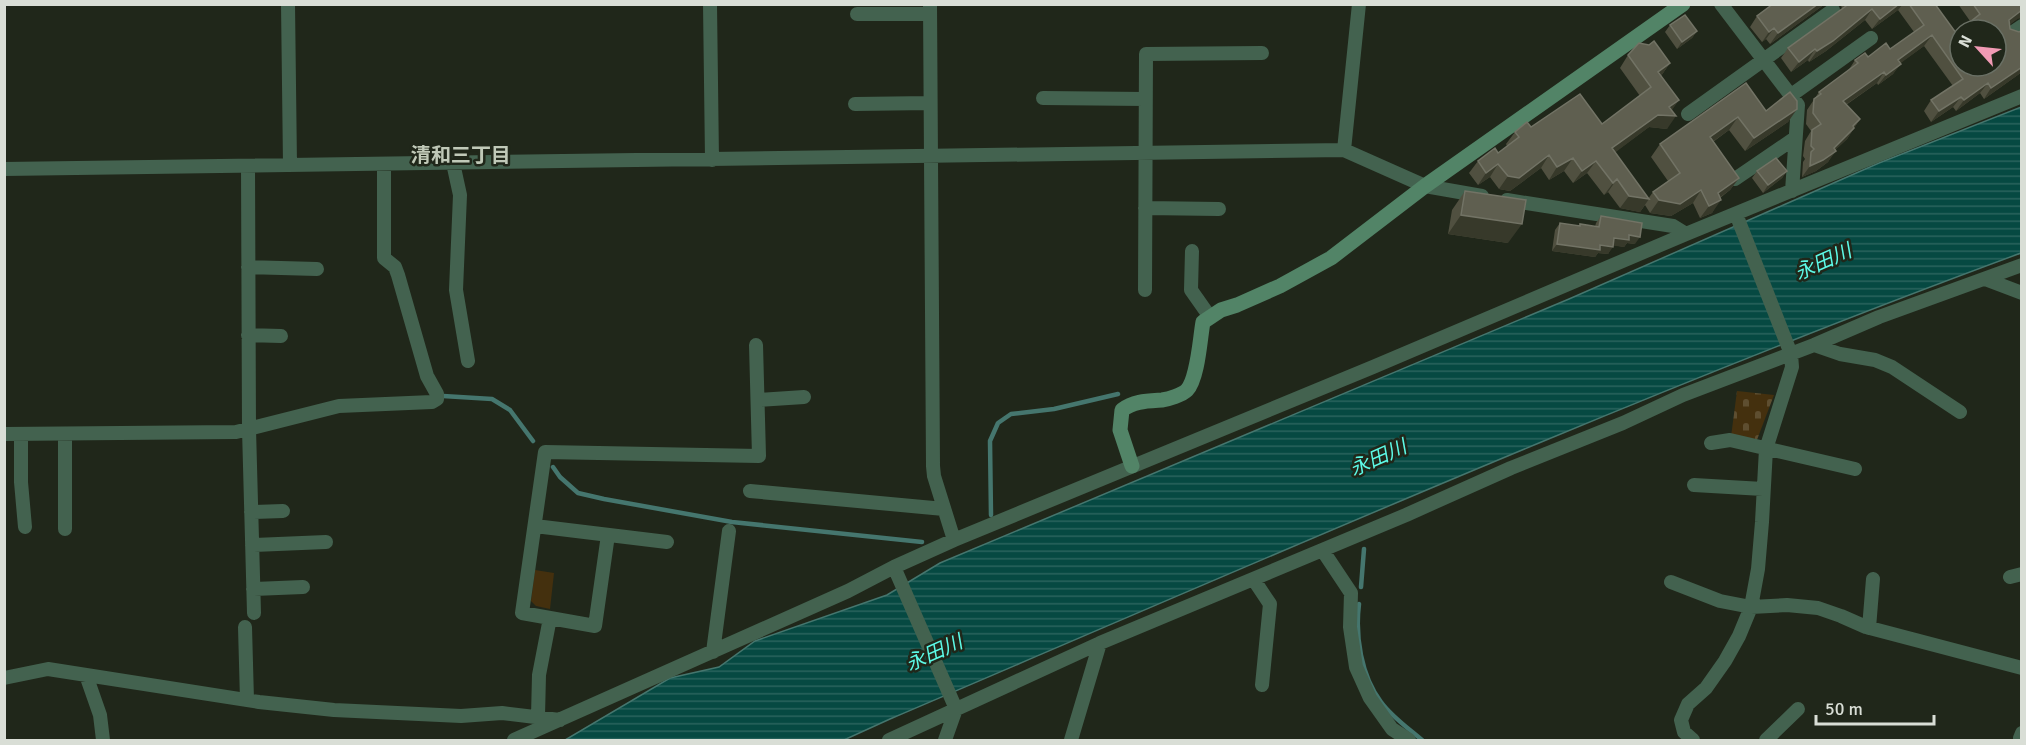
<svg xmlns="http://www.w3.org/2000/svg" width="2026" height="745" font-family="Signika,'Noto Sans JP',sans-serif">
	<defs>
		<pattern id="cemetery-stones" width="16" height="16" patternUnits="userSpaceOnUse" patternTransform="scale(1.5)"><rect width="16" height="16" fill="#44300e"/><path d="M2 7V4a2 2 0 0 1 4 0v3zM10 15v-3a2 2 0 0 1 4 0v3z" fill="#5e4e30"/></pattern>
		<pattern id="water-rules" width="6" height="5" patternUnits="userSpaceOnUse" patternTransform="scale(1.5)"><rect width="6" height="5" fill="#064942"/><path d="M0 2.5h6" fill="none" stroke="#2a635d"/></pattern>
	</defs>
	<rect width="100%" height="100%" fill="#20271a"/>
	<path fill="url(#cemetery-stones)" d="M1737 391 1774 395 1755 445 1731 437Z"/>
	<path fill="#44300e" d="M535 570 554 573 550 609 536 606 531 601Z"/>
	<path fill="url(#water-rules)" stroke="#45766e" stroke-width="1.5" d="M2021 107V253C1639 394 1265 559 890 719L844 740H565L670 678 719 667 755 641 887 595 940 563 1569 299 1879 163Z"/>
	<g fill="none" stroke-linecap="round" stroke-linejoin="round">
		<path stroke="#45766e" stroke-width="4.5" d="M443 396 492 399 510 410 533 441
			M553 467 560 477 578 493 604 499 732 522 922 542
			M991 515 990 441 998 423 1011 414 1054 409 1118 394
			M1361 587 1364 549
			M1359 604C1355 636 1361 676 1381 702 1392 717 1408 728 1422 740"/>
		<path stroke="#43624f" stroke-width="14" d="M288 4 290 165
			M710 4 712 160
			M930 4 933 466 934 476 954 540
			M1721 4 1798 105 1792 191
			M857 14H930
			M2010 34 2022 26
			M1790 96 1871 38
			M1043 98 1145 99
			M855 104 930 103
			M1688 114 1833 10
			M1344 150 1359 4
			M453 163 460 195 456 290 468 361
			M248 166 249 429 254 613
			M4 169 1344 150 1425 186 1482 196
			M1735 179 1795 138
			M1507 200 1673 226 1686 234
			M1145 208 1219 209
			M1736 214 1791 354 1792 367 1766 449 1762 522 1758 569 1751 607 1787 605 1818 608 1841 616 1866 627 2022 668
			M1192 251 1191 290 1210 317
			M248 267 317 269
			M1985 279 2022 293
			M1145 290 1146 54 1262 53
			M248 335 281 336
			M1814 345 1840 354 1875 360 1892 367 1960 412
			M758 400 804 397
			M4 434 236 432 339 406 432 402 437 399V394L427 376 398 275 395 267 384 258V164
			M21 434V482L25 527
			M65 434V529
			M1711 443 1730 440 1855 469
			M1694 485 1763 489
			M750 491 944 509
			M251 512 283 511
			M535 526 667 542
			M608 535 595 626 522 613 545 452 759 456 756 345
			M252 545 326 542
			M1323 551 1351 593 1350 627 1356 667 1370 698 1392 729 1409 740
			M894 567 956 709 945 740
			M2010 577 2022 574
			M1254 580 1270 604 1262 685
			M1671 582 1720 601 1751 607 1739 636 1725 661 1706 688 1688 704 1681 720 1684 732 1693 740
			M253 589 303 587
			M245 627 247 700
			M1869 628 1873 579
			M713 652 729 531
			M86 675 100 715 103 740
			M4 678 48 669 259 702 334 710 461 716 502 713 560 720
			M538 716 539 675 550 618
			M2020 738 2022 733
			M514 740 848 591 894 567 954 540 1373 367 1686 234 2022 96
			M889 740 1100 643 1406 515 1511 468 1623 423 1683 395 1814 345 1879 317 2022 265
			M1071 740 1100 643
			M1766 740 1798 709"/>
		<path stroke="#528467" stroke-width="15" d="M1132 466 1120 430 1122 410C1134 401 1147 401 1162 400 1169 399 1182 395 1187 390 1198 378 1200 338 1203 322L1221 310 1237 305 1280 286 1331 258 1425 186 1683 4"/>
	</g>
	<path fill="#505040" d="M1770 4H1825L1770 44 1766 39 1762 42 1750 27 1757 16 1771 6Z
		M1839 4H1935L1956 33 1970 21 1958 4H2022L2017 19 2010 24V29L2019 32 2022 30V72L1984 99 1980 93 1956 111 1953 107 1931 122 1924 111 1931 100 1953 86 1924 46 1900 63 1893 74 1878 85 1877 83 1846 105 1860 119 1847 139 1835 150 1828 162 1816 171 1802 177 1803 162 1805 159 1803 156 1805 141 1811 131 1806 124 1807 110 1819 92 1848 71 1855 60 1890 49 1914 32 1898 10 1872 29 1865 20 1826 51 1809 62 1808 60 1791 72 1781 58 1788 48 1842 9 1841 5Z
		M1670 25 1697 31 1692 38 1677 49 1665 32Z
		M1628 55 1670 63 1661 76 1672 111 1667 129 1649 127 1615 152 1648 199 1653 192 1668 181 1651 157 1660 144 1746 83 1766 111 1797 109 1788 122 1745 151 1729 130 1713 142 1739 178 1730 190 1720 198 1712 213 1700 218 1693 203 1671 216 1650 213 1645 205 1640 212 1620 208 1608 192 1604 195 1587 173 1573 183 1564 171 1549 180 1541 168 1510 191 1499 189 1490 177 1478 185 1469 173 1478 161 1498 153 1507 146 1506 144 1515 132 1531 127 1602 124 1640 96 1620 68Z
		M1757 171H1787L1782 178 1763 193 1752 178Z
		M1465 191 1508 243 1448 234 1452 210Z
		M1601 216 1635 244 1627 243 1624 247 1613 245 1608 254 1598 253 1595 257 1552 251 1555 230 1560 223 1578 226 1580 224 1595 227 1596 223Z"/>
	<path fill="#37392a" d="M1818 4H1825L1770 44 1778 33Z
		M1899 4H1903L1898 10 1872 29 1880 19Z
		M2022 8V18L2017 19 2002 31 2009 20Z
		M1872 9 1865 20 1826 51 1809 62 1817 51Z
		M1774 28 1766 39 1762 42 1769 32Z
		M1697 31 1692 38 1677 49 1682 42Z
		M1932 35 1924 46 1890 71 1898 60Z
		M1815 49 1808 60 1791 72 1799 62Z
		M1670 63 1661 76 1658 72Z
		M1901 64 1893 74 1878 85 1886 75Z
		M2022 67V72L1984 99 1991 88Z
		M1884 72 1877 83 1835 112 1843 101Z
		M1988 83 1980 93 1956 111 1964 100Z
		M1961 97 1953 107 1931 122 1939 111Z
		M1679 100 1670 113 1676 116 1667 129 1649 127 1604 161 1612 148Z
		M1797 109 1788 122 1745 151 1754 138Z
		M1738 117 1729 130 1701 150 1710 137Z
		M1860 119 1847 139 1828 157 1836 151 1828 162 1816 171 1802 177 1810 166 1834 148Z
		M1549 155 1541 168 1510 191 1499 189 1508 176Z
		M1573 158 1564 171 1549 180 1557 167Z
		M1596 161 1587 173 1573 183 1582 171Z
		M1498 164 1490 177 1478 185 1486 173Z
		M1787 171 1782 178 1763 193 1768 185Z
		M1739 178 1730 190 1709 205 1718 193Z
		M1617 179 1608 192 1604 195 1613 183Z
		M1701 190 1693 203 1671 216 1650 213 1659 200Z
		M1629 196 1649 199 1640 212 1620 208Z
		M1721 200 1712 213 1700 218 1709 206Z
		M1461 215 1522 224 1508 243 1448 234Z
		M1629 235 1640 237 1635 244 1627 243 1624 247 1609 245 1614 238Z
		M1557 244 1600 245 1613 247 1608 254 1598 253 1595 257 1552 251Z"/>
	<path fill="#5f5f50" stroke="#727365" stroke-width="1.5" fill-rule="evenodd" d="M1773 4H1818L1778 33 1774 28 1769 32 1757 16Z
		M1847 4H1899L1880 19 1872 9 1833 41 1817 51 1815 49 1799 62 1788 48 1846 6Z
		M1909 4H1935L1956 33 1980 14 1973 4H2022V10L2009 20 2010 29 2019 32 2022 30V67L1991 88 1988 83 1964 100 1961 97 1939 111 1931 100 1963 79 1932 35 1898 60 1901 64 1886 75 1884 72 1843 101 1860 119 1853 126 1854 128 1834 148 1836 151 1823 160 1810 166 1811 152 1814 149 1811 146 1812 130 1821 124 1813 113 1814 99 1821 94 1819 92 1858 63 1855 60 1865 53 1868 57 1886 43 1890 49 1924 25ZM1960 30H1996V66H1960Z
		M1685 15 1697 31 1682 42 1670 25Z
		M1654 41 1670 63 1658 72 1679 100 1669 107 1676 116 1658 115 1612 148 1649 199 1629 196 1617 179 1613 183 1596 161 1582 171 1573 158 1557 167 1549 155 1519 178 1508 176 1498 164 1486 173 1478 161 1495 148 1498 153 1519 137 1515 132 1527 122 1531 127 1580 94 1602 124 1651 87 1628 55 1639 43 1649 45Z
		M1746 83 1766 111 1790 92 1797 101V109L1754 138 1738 117 1710 137 1739 178 1718 193 1721 200 1709 206 1701 190 1680 204 1659 200 1653 192 1680 173 1660 144Z
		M1776 158 1787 171 1768 185 1757 171Z
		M1465 191 1526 200 1522 224 1461 215Z
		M1601 216 1642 223 1640 237 1629 235V240L1614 238 1613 247 1600 245V250L1557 244 1560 223 1580 226V224L1599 227Z"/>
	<g text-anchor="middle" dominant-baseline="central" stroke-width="5" stroke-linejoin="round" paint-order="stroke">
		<g font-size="20" font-weight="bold" fill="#c0c9b8" stroke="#20271a">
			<text x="461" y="155">清和三丁目</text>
		</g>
		<g font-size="20" font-style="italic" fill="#5cf9e6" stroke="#20271a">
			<text transform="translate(1823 262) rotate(-24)">永田川</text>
			<text transform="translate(1378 458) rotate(-24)">永田川</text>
			<text transform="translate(934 653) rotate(-24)">永田川</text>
		</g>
	</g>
	<rect width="2026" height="745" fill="none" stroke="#d9ded6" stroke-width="12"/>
	<g transform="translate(1978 48) rotate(297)"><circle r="28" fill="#20271a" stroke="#6a7065" stroke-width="1.5"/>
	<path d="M0-4.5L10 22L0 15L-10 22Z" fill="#f19ab4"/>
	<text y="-9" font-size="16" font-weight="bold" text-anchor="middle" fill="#d9ded6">N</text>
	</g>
	<path d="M1816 715v9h118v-9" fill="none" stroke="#d9ded6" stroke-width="3"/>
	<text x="1825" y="715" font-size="18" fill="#d9ded6" stroke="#20271a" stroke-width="4.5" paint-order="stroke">50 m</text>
</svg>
